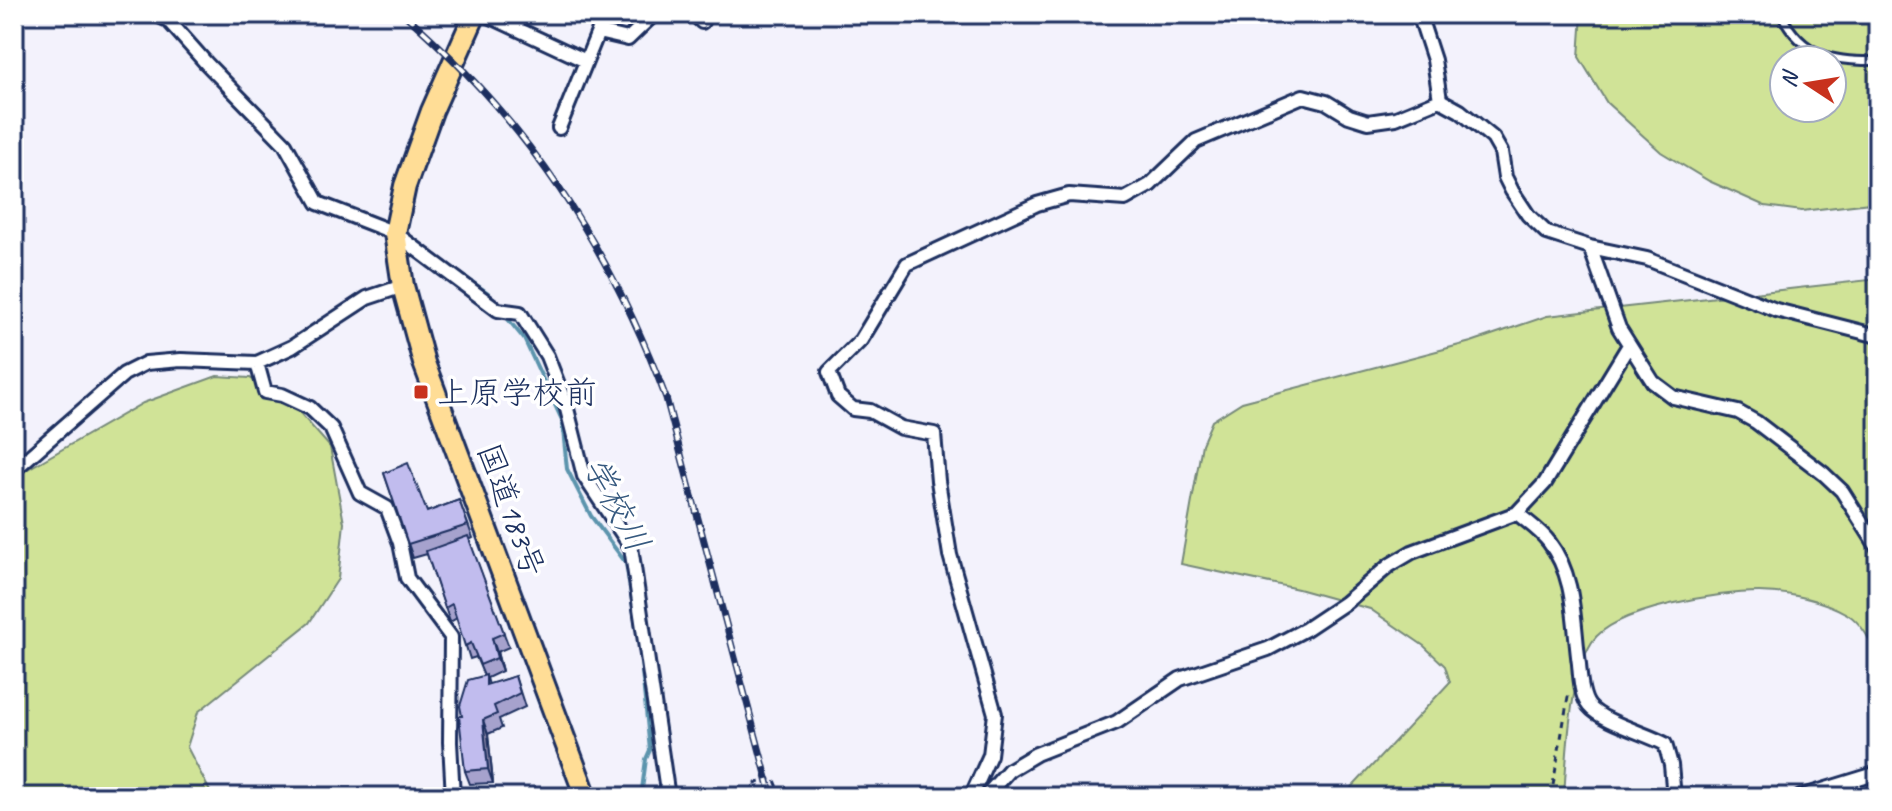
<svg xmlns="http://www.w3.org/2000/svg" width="1892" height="811" font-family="Caveat,'Klee One',sans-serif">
	<rect width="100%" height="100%" fill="#f3f2fc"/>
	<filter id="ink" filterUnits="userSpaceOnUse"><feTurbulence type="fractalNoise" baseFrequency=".0125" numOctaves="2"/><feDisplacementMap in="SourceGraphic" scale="16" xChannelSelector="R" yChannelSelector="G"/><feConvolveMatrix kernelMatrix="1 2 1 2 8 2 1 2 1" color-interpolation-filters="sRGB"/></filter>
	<g filter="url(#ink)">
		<path fill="#d0e397" stroke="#76897a" stroke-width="2" fill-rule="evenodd" d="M1582 14H1878V202L1802 211 1765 206 1709 181 1661 152 1607 103 1579 57ZM1784 60H1832V108H1784Z
			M1878 279V658C1873 644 1861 622 1847 614 1823 600 1787 592 1759 592 1720 592 1614 608 1592 642 1569 678 1567 754 1564 797H1343L1450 682 1445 666 1424 646 1370 609 1298 589 1181 564 1202 444 1212 421 1242 402 1471 342 1547 316Z
			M217 376 250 378 287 398 330 447 344 523 338 579 309 623 198 712 187 747 213 797H14V477L143 403Z"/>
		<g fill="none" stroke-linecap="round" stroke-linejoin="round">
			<path stroke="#5c94ad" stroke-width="4" d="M456 271 488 293 493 299
				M503 313 524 339 562 420 567 469 591 516 626 563 640 651 650 750 646 759 641 797"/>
			<g stroke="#1b2f5e" stroke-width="12">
				<path id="service" d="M1781 14C1803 57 1834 62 1878 61"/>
			</g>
			<g stroke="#1b2f5e" stroke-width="18">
				<path id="minor" d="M155 14 168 20 206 63 285 144 318 203 395 233 498 310 520 313 547 356 566 405 584 476 631 547 668 797
					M485 14 586 61
					M694 14 702 22
					M1419 14 1434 60 1440 100
					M559 128 598 32 628 39 654 14
					M1590 247 1619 328 1653 382 1673 397 1738 412 1756 422 1824 474 1842 491 1878 548
					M257 363 265 392 282 395 310 408 331 428 360 493 387 508 400 543 407 578 451 637 450 742 453 797
					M14 470 124 374 146 363 181 360 257 363 292 347 367 298 403 286
					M1517 513C1527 522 1540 530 1549 542 1576 577 1573 622 1579 664 1580 676 1581 696 1589 706 1602 722 1645 733 1665 744L1671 765 1674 797
					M971 797 990 755 995 714 950 555 938 481 934 434 901 428 870 411 853 409 838 396 829 372 861 340 907 264 1037 204 1069 195 1125 199 1150 185 1196 141 1303 96 1326 102 1349 116 1368 122 1396 118 1440 100 1460 111 1493 138 1501 152 1505 177 1512 191 1528 215 1547 233 1590 247 1647 259 1776 310 1878 336
					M985 797 1009 770 1036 754 1117 722 1180 679 1268 649 1306 629 1345 603 1390 565 1412 552 1517 513 1545 483 1629 345
					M1800 797 1878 773"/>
			</g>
			<g stroke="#1b2f5e" stroke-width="26">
				<path id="trunk" d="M475 14 432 111 405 186 395 233 403 286 424 363 586 797"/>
			</g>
			<path stroke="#1b2f5e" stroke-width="3" stroke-dasharray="6 6" stroke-linecap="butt" d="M758 797 756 783 774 778 782 797
				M1551 797 1569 691"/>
			<use href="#service" stroke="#fff" stroke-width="6"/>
			<use href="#minor" stroke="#fff" stroke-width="12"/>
			<use href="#trunk" stroke="#ffdd96" stroke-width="20"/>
			<g stroke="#1b2f5e" stroke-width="7">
				<path id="rail" d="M404 14C527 121 609 246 666 398L772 797"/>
			</g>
			<use href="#rail" stroke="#fff" stroke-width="4" stroke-dasharray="12" stroke-linecap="butt"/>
		</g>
		<path fill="#a6a2cd" stroke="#1b2f5e" stroke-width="2" d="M384 473 427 512 459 500 473 538 469 540 509 647 497 652 502 671 487 678 489 685 515 676 525 707 499 719 502 728 488 734 493 783 470 784 465 771 462 716 484 676 476 657 470 659 457 618 450 622 427 554 413 558Z"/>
		<path fill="#8784a7" stroke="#1b2f5e" stroke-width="2" d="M492 638 497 652 502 671 497 658Z
			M483 720 488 734 493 783 488 769Z"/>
		<path fill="#c1bcee" stroke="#1b2f5e" stroke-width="2" d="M408 463 427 512 459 500 468 525 408 544 384 473Z
			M468 536 504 633 492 638 497 658 480 665 471 643 465 646 452 604 445 608 426 551Z
			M486 675V685L515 676 520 693 494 706 497 714 483 720 488 769 465 771 459 716H462L460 706 468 680Z"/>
	</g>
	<rect fill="#c8321e" stroke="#fff" stroke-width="3" x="413" y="384" width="16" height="16" rx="4"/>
	<g text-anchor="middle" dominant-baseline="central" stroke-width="7" stroke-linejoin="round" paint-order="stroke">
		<g font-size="32" fill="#1b2f5e" stroke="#fff" text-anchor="start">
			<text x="437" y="392">上原学校前</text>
		</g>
		<g font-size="32" fill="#1b2f5e" stroke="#fff">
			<text transform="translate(511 510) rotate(70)">国道183号</text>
		</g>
		<g font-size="34" font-style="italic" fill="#36597f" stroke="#fff">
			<text transform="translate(617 504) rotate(62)">学校川</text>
		</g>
	</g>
	<rect width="1892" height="811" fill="none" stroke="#fff" stroke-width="48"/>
	<rect x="24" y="24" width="1844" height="763" fill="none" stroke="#1b2f5e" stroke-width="3" filter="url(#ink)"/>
	<g transform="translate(1808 84) rotate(282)"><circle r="38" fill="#ffffff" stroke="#a4acbf" stroke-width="2"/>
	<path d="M0-6L14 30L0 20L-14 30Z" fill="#c8321e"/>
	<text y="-12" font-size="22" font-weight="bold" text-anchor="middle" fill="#1b2f5e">N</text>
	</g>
</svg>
